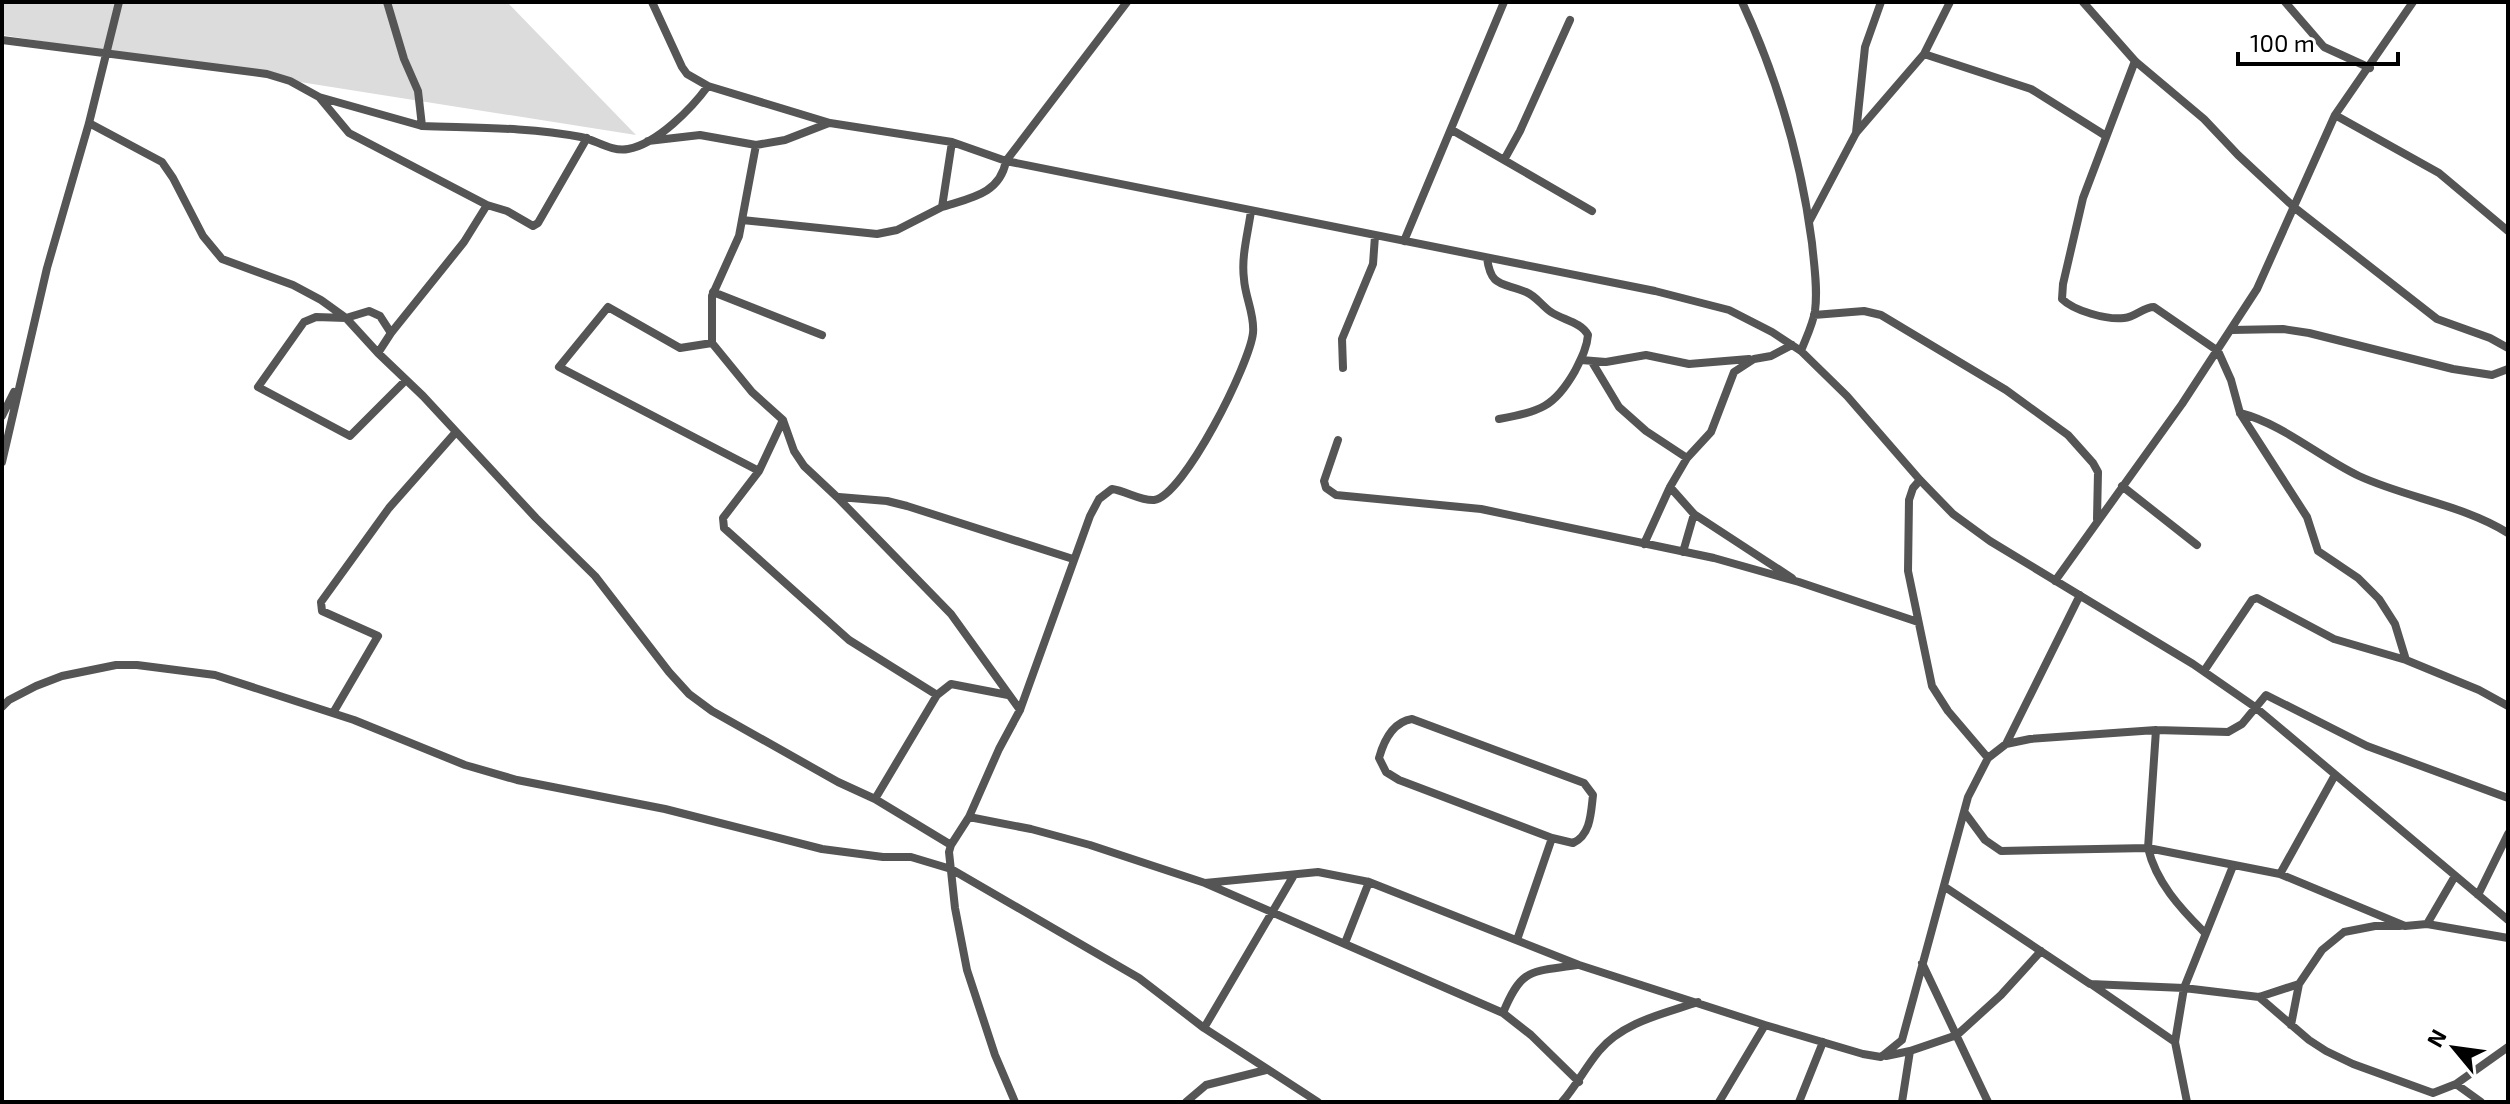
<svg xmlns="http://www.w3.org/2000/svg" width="2510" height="1104" font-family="'Exo 2',sans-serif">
	<rect width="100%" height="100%" fill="#fff"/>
	<path fill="#dcdcdc" d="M2 2H507L636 135 2 35Z"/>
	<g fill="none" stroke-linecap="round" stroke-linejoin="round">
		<path stroke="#555" stroke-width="8" d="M387 2 404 59 418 91 422 126
			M652 2 682 67 687 74 708 86 830 123 952 142 1006 161 1655 291 1729 310 1772 332 1801 351 1847 396 1920 480 1953 514 1990 541 2193 664 2255 707 2508 920
			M1742 2C1777 77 1801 161 1812 243 1814 265 1818 288 1815 311 1813 324 1806 338 1801 351
			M2083 2 2135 61 2204 119 2238 155 2295 208 2437 319 2490 338 2508 348
			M2285 2 2324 47 2370 68
			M2 40 267 74 290 81 319 97 422 126C475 128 528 127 581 137 596 140 611 152 628 149 657 144 692 108 708 86
			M1924 54 2031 89 2106 136
			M2135 61 2083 198 2063 284 2062 299C2074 311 2107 320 2124 318 2136 317 2143 307 2154 307L2218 351 2231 380 2240 413 2307 517 2318 551 2358 578 2379 599 2395 624 2406 660
			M319 97 349 133 487 205
			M2335 115 2439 173 2508 231
			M89 123 162 162 173 178 203 236 222 259 293 285 321 300 346 318 378 353 423 396 536 518 595 576 669 672 689 694 712 711 838 782 875 799 951 845
			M1452 130 1504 160 1520 131 1570 20
			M1856 133 1865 47 1881 2
			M648 141 700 135 756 145 785 140 829 123
			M756 145 739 236 712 296V343L680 348 608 307 559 367 759 471 783 420
			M1504 160 1592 211
			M942 207C970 198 1000 194 1006 161L1127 2
			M742 220 877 234 897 230 942 207 952 142
			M1809 222 1856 133 1924 54 1950 2
			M1404 241 1504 2
			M1487 258C1491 288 1502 282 1526 292 1536 296 1542 306 1551 312 1563 320 1581 322 1588 335 1587 348 1581 359 1575 371 1554 408 1540 411 1499 419
			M713 292 822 335
			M1814 315 1864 311 1881 315 2006 390 2068 435 2093 463 2098 472 2097 519
			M2232 330 2283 329 2309 333 2453 369 2492 375 2508 369
			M712 343 752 392 783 420 794 451 804 466 837 497 951 614 1020 710
			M378 353 391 333
			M1581 360 1606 362 1646 355 1689 364 1749 359
			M1592 362 1619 407 1646 431 1687 458
			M1343 368 1342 339 1373 264 1375 236
			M406 380 350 436 258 387 304 322 316 317 346 318 369 311 380 316 391 333 464 242 487 205 507 211 533 226 538 223 587 138
			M2240 413C2283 424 2319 457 2359 476 2407 498 2463 505 2508 533
			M2 416 14 392
			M1338 440 1324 481 1326 488 1336 495 1481 509 1714 558 1799 582 1918 622
			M2 462 47 268 89 123 119 2
			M759 471 723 518 724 528 849 640 937 695 951 684 1008 695
			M1920 480 1913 488 1909 500 1908 571 1932 686 1948 711 1988 758
			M2122 486 2197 545
			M1670 487 1694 514 1792 578
			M839 497 887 501 907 506 1073 559
			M1644 544 1670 487 1687 458 1711 432 1734 372 1754 359 1771 356 1792 345
			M1683 552 1694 514
			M2055 581 2182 404 2257 289 2335 115 2413 2
			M2204 671 2252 600 2257 598 2334 639 2406 660 2479 690 2508 706
			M2 707 9 700 36 686 62 676 116 665H137L215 675 354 720 465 765 517 780 665 809 822 849 883 857H911L951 869 1139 978 1204 1028 1318 1102
			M333 713 378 636 322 611 321 602 389 508 456 432
			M2156 730 2148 848C2156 882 2180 908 2204 932
			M2006 744 2080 595
			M875 799 937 695
			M1965 813 1985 840 2001 851 2148 848 2280 874 2405 926 2427 924 2508 938
			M969 817 1031 829 1090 845 1205 883 1318 872 1369 882 1579 965 1765 1025
			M2280 874 2335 775
			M1205 883 1503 1013C1522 967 1531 972 1577 965
			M1945 887 2090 984 2184 988 2259 997 2299 984 2322 950 2344 932 2375 926H2400
			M2478 895 2508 834
			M2427 924 2455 876
			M1517 940 1552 838 1399 780 1386 772 1379 758C1384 740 1393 722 1412 719L1584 783 1593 795C1591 812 1591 835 1573 843L1552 838
			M1345 943 1369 882
			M1922 963 1988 1102
			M2091 984 2175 1042
			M2259 997 2309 1040 2326 1051 2353 1064 2433 1093 2456 1084 2481 1102
			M1503 1013 1531 1035 1579 1082
			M2291 1025 2299 984
			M1204 1028 1294 875
			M1886 1056 1910 1051 1957 1035 2001 995 2041 951
			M2456 1084 2508 1047
			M1015 1102 995 1055 967 970 955 908 949 852 951 845 969 817 999 749 1020 710 1090 516 1099 499 1112 489C1126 491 1141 501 1154 500 1184 496 1250 363 1253 333 1255 315 1245 297 1244 279 1241 257 1248 233 1251 211
			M1186 1102 1206 1085 1266 1070
			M1562 1102C1576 1086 1585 1068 1599 1051 1623 1022 1663 1014 1698 1002
			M1719 1102 1765 1025 1863 1054 1881 1057 1902 1040 1968 797 1988 758 2006 744 2030 739 2156 730 2228 732 2242 724 2266 695 2367 746 2508 798
			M1799 1102 1823 1042
			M1902 1102 1910 1051
			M2187 1102 2175 1042 2184 988 2233 866"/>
	</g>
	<rect width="2510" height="1104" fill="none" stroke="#000000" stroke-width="8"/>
	<g transform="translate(2454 1048) rotate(299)" stroke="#ffffff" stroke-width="6" paint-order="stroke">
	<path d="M0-6L14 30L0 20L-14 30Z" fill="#000000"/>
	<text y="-12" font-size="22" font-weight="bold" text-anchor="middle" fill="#000000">N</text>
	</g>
	<path d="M2238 52v12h160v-12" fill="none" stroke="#000000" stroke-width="4"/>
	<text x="2250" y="52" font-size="24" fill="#000000" stroke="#ffffff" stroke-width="6" paint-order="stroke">100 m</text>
</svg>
